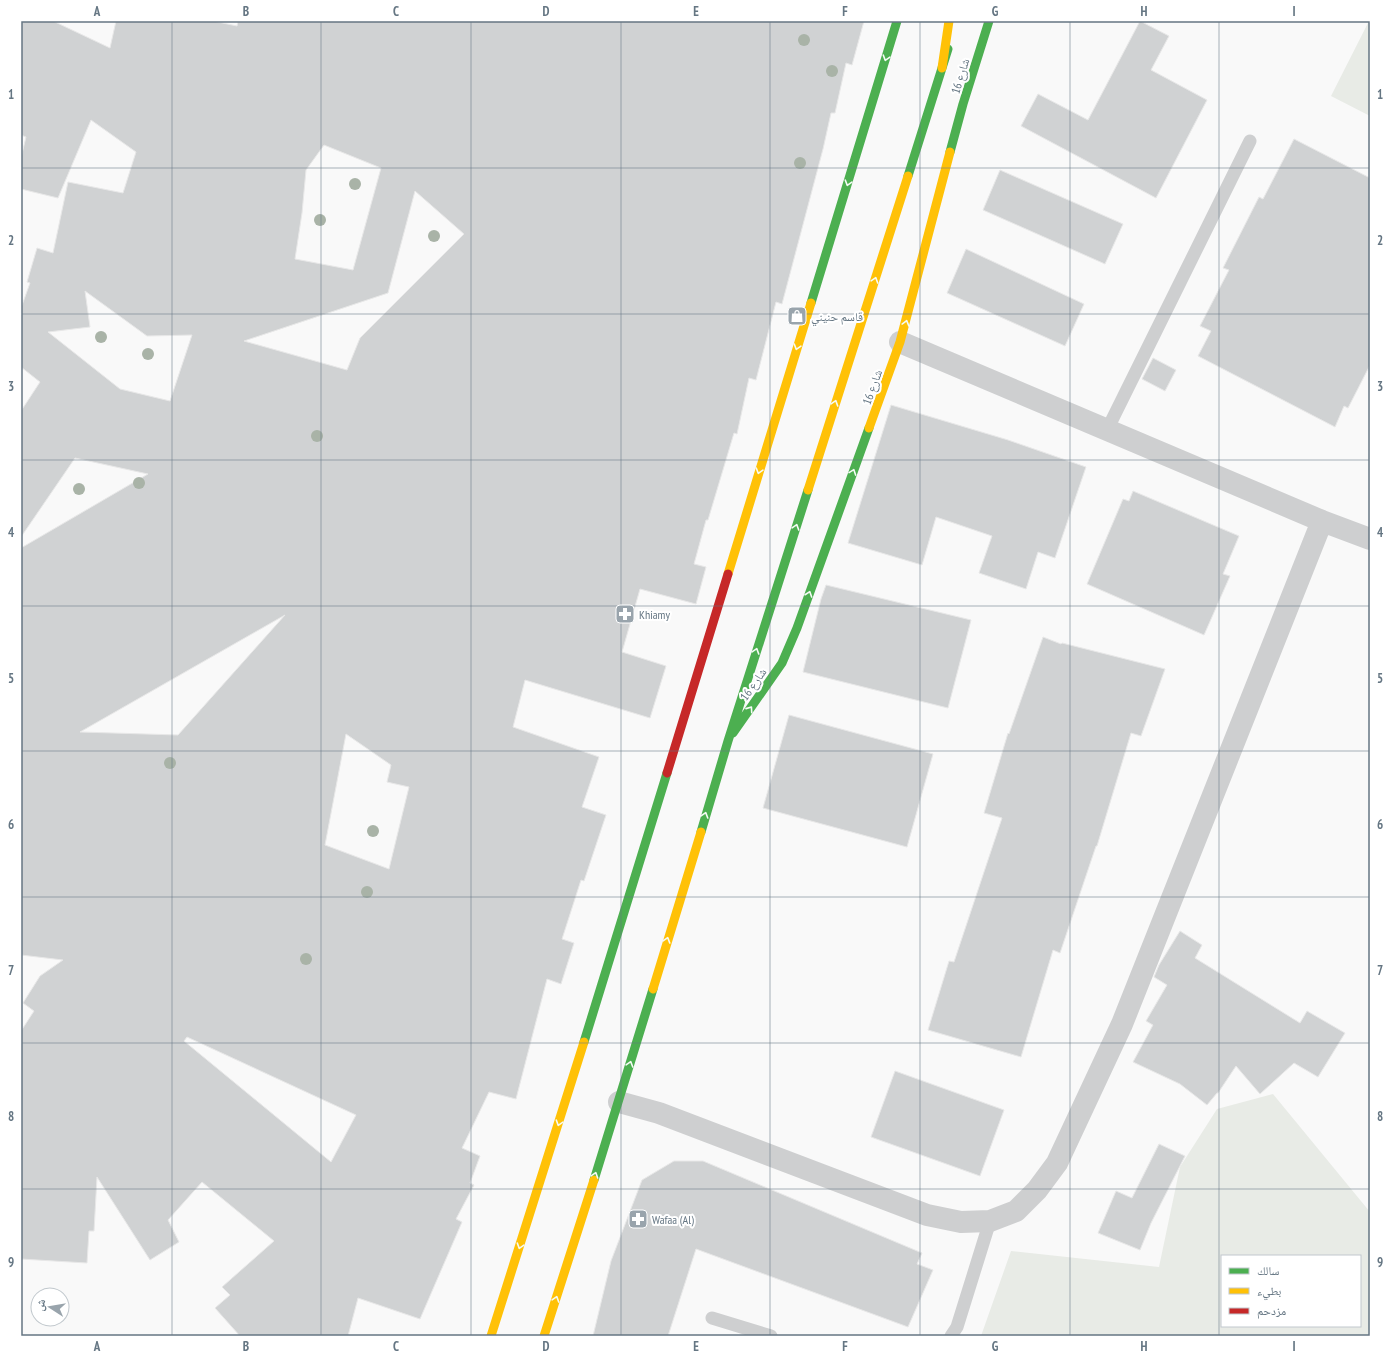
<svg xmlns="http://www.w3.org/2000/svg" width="1391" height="1357" font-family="'PT Sans Narrow','Noto Naskh Arabic',sans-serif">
	<rect width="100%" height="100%" fill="#f9f9f9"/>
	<path fill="#e8ebe6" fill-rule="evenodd" d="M1369 21H1370V116L1331 96Z
		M1273 1094 1370 1212V1336H981L1011 1251 1159 1267 1180 1167 1217 1109ZM1222 1256H1360V1326H1222Z"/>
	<path fill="#d0d2d3" stroke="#e8e8e8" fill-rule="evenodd" d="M21 21H53L110 48 116 21H213L237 26 238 21H864L852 65 846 63 835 113H831L823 149 782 304 776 302 756 380 749 378 737 434 734 433 708 520H706L694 564 706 567 696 604 640 589 622 652 666 666 650 718 525 680 513 727 599 757 582 807 606 815 584 881 581 880 562 939 574 943 561 984 547 979 516 1099 489 1092 462 1148 480 1156 470 1183 474 1185 456 1219 462 1222 420 1319 358 1298 348 1336H240L215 1308 230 1295 222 1287 274 1241 202 1182 168 1220 179 1242 150 1260 97 1177 94 1231H89L87 1263 21 1259V1031L34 1011 23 1003 40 976 63 960 21 955V548L148 474 75 458 21 537V411L40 382 21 367V308L30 283 27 282 37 248 53 253 68 182 123 193 136 152 91 120 58 198 21 189V158L26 137 21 135ZM324 145 381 168 353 270 295 259 302 213 306 170ZM415 191 464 234 360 338 347 370 244 341 388 293ZM85 291 147 336 192 335 170 401 120 389 48 332 90 327ZM285 615 178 735 80 732ZM346 734 391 765 387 782 409 787 389 869 325 845ZM187 1037 356 1115 331 1162 184 1041Z
		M1140 21 1169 36 1151 70 1207 100 1156 198 1021 126 1038 94 1088 120Z
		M1294 139 1370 178V365L1348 408 1344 406 1335 427 1198 356 1211 331 1200 326 1229 270 1223 268 1259 197 1263 199Z
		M1000 170 1123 224 1105 264 983 210Z
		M966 249 1084 304 1065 346 947 293Z
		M1153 358 1176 370 1165 391 1142 379Z
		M891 405 1008 440 1086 467 1055 558 1038 552 1026 589 979 573 992 536 936 517 922 565 848 543Z
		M1133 491 1239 536 1223 574 1230 576 1204 635 1087 584 1123 499 1129 501Z
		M826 585 971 620 948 708 803 672 821 599Z
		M1043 637 1061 644 1062 643 1165 669 1141 736 1131 733 1097 846H1096L1060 953 1053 950 1021 1057 928 1030 949 961 954 962 1002 818 984 813 1008 733 1009 734Z
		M789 715 933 754 907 847 763 808Z
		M1180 931 1202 945 1195 958 1300 1023 1307 1011 1345 1033 1318 1077 1294 1063 1260 1094 1236 1066 1218 1093H1217L1207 1105 1180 1084 1133 1062 1153 1025 1146 1021 1167 985 1154 977 1159 965Z
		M895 1071 1004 1110 980 1176 871 1137Z
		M1159 1144 1185 1156 1151 1223 1140 1250 1098 1233 1116 1191 1132 1198Z
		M674 1161H703L922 1253 917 1264 933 1270 908 1327 696 1249 668 1336H593L611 1261 642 1180Z"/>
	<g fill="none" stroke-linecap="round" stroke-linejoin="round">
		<path stroke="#cecfd0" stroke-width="13" d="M1107 430 1250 141
			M712 1318 771 1336
			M951 1336 957 1327 990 1221"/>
		<path stroke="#cecfd0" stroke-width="22" d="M900 342 1322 521 1370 539
			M619 1102 659 1113 927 1215 961 1222 990 1221 1016 1211 1037 1190 1057 1163 1122 1024 1322 521"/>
		<path stroke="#4caf50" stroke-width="9" d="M950 152 963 104 989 21
			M908 176 948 49
			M811 303 897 21
			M733 733 782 663 797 628 869 428
			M701 832 728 741 808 490
			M584 1042 667 773
			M594 1180 653 989"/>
		<path stroke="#ffc107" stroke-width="9" d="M942 68 949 21
			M869 428 900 342 950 152
			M808 490 908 176
			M728 574 811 303
			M653 989 701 832
			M491 1336 584 1042
			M544 1336 594 1180"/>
		<path stroke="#c62828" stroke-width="9" d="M667 773 728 574"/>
	</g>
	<g fill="#a9b3a7">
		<circle cx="804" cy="40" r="6"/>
		<circle cx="832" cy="71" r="6"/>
		<circle cx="800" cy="163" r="6"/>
		<circle cx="355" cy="184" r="6"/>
		<circle cx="320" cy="220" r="6"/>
		<circle cx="434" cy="236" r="6"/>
		<circle cx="101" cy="337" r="6"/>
		<circle cx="148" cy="354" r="6"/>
		<circle cx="317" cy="436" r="6"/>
		<circle cx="139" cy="483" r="6"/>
		<circle cx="79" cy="489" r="6"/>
		<circle cx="170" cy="763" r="6"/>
		<circle cx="373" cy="831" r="6"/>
		<circle cx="367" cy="892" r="6"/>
		<circle cx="306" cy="959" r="6"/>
	</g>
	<defs><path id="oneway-chevron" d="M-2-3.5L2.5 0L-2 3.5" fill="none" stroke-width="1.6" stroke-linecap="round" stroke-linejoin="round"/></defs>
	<g stroke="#f6fbf6">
		<use href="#oneway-chevron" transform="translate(886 58) rotate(107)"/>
		<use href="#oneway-chevron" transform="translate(848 183) rotate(107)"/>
		<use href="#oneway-chevron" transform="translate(875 280) rotate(-72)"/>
		<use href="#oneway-chevron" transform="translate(906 323) rotate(-75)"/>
		<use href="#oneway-chevron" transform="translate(797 347) rotate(107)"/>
		<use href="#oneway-chevron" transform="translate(835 403) rotate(-72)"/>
		<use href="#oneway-chevron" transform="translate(759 471) rotate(107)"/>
		<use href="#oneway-chevron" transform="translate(853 472) rotate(-70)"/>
		<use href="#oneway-chevron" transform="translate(796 527) rotate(-72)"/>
		<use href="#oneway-chevron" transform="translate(809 594) rotate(-71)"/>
		<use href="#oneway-chevron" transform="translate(756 651) rotate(-72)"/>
		<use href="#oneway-chevron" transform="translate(750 709) rotate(-55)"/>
		<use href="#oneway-chevron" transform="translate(705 815) rotate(-73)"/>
		<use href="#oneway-chevron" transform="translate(667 940) rotate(-73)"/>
		<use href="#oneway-chevron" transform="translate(630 1064) rotate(-73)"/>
		<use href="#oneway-chevron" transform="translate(559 1123) rotate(108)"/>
		<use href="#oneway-chevron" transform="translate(595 1175) rotate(-72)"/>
		<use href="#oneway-chevron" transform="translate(520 1246) rotate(108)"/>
		<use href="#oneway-chevron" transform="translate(556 1299) rotate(-72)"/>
	</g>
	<path fill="none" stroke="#657683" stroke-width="1" stroke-opacity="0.55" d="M172 21V1336M321 21V1336M471 21V1336M621 21V1336M770 21V1336M920 21V1336M1070 21V1336M1219 21V1336M21 168H1370M21 314H1370M21 460H1370M21 606H1370M21 751H1370M21 897H1370M21 1043H1370M21 1189H1370"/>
	<defs>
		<g id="shop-square" transform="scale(1)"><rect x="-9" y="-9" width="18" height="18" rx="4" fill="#99a4ac" stroke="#fff"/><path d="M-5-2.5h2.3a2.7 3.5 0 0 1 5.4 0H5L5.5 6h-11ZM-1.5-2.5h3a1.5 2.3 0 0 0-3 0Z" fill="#fff"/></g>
		<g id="pharmacy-square" transform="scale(1)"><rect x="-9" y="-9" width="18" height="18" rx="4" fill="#99a4ac" stroke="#fff"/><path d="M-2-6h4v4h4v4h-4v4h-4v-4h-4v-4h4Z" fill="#fff"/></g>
	</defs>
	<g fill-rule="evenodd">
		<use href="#shop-square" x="797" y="316"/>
		<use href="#pharmacy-square" x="625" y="614"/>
		<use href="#pharmacy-square" x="638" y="1219"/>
	</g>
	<g text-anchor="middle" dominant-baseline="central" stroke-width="4" stroke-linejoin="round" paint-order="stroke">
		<g font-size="12" fill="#657683" stroke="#fff">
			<text transform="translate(960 76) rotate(-73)">شارع 16</text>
			<text transform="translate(872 387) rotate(-70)">شارع 16</text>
			<text transform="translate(753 684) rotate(-55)">شارع 16</text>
		</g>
		<g font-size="12" fill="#657683" stroke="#fff" text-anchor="start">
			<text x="811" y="316">قاسم حنيني</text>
			<text x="639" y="614">Khiamy</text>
			<text x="652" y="1219">Wafaa (Al)</text>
		</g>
	</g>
	<rect width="1391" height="1357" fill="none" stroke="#ffffff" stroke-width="44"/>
	<rect x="1221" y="1255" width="140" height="72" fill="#ffffff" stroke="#c1c8cd"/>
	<rect x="1229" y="1268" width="20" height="6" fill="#4caf50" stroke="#c1c8cd"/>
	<text x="1257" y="1275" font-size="12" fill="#657683">سالك</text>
	<rect x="1229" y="1288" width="20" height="6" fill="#ffc107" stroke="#c1c8cd"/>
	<text x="1257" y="1295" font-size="12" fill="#657683">بطيء</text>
	<rect x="1229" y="1308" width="20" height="6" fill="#c62828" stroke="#c1c8cd"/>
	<text x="1257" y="1315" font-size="12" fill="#657683">مزدحم</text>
	<g transform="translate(50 1307) rotate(282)"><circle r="19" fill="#ffffff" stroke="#c1c8cd"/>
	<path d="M0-3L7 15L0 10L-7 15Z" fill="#99a4ac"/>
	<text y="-6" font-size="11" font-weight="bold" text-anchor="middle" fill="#657683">ش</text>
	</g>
	<rect x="22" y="22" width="1347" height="1313" fill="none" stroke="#657683" stroke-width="1.5"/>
	<g font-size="13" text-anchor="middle" font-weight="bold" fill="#657683">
		<text x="97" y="16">A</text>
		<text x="246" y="16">B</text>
		<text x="396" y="16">C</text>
		<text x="546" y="16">D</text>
		<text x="696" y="16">E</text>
		<text x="845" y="16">F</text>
		<text x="995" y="16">G</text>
		<text x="1144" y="16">H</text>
		<text x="1294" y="16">I</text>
		<text x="11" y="99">1</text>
		<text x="1380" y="99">1</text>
		<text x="11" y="245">2</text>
		<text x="1380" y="245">2</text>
		<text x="11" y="391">3</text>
		<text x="1380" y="391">3</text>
		<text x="11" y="537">4</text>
		<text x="1380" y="537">4</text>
		<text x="11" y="683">5</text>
		<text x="1380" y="683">5</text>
		<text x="11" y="829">6</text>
		<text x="1380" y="829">6</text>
		<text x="11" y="975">7</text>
		<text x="1380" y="975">7</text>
		<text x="11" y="1121">8</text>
		<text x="1380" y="1121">8</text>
		<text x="11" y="1267">9</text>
		<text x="1380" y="1267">9</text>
		<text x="97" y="1351">A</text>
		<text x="246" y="1351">B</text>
		<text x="396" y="1351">C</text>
		<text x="546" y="1351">D</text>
		<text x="696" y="1351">E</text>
		<text x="845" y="1351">F</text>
		<text x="995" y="1351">G</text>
		<text x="1144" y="1351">H</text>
		<text x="1294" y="1351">I</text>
	</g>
</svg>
